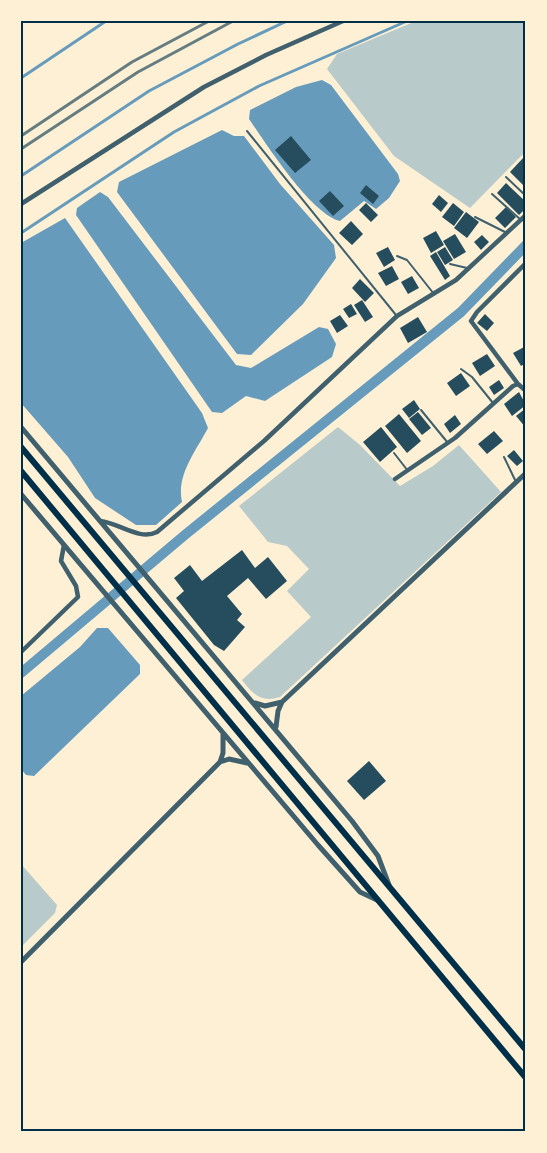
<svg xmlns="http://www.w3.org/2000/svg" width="547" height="1153" font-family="'Exo 2',sans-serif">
	<rect width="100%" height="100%" fill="#fdf0d5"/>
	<path fill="#b9caca" d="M416 21H526V151L470 208 394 156 327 69 337 54Z
		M338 427 360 445 400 486 433 466 459 445 501 492 280 697C261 703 253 694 242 680L311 617 287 591 309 569 287 546 268 542 239 506Z
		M21 864 57 905 55 913 21 947Z"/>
	<path fill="#669bbc" d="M322 80 331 85 398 174 400 181 389 198 376 209 364 201 340 221C311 214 267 145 249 119L250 110 296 87Z
		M222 130 234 136H244L280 184 334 245 336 258 303 304 251 355 237 354 117 192 119 182Z
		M100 192 108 197 236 365 251 368 319 327 328 329 336 344 332 357 265 401 246 396 222 413 212 412 76 215 77 208Z
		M65 218 202 413 208 428C196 451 176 475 182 502L156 525H136L95 498 68 457 21 403V243Z
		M97 628H108L140 665V674L34 776 26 775 21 769V696L80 647Z"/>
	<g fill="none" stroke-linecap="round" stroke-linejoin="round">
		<path stroke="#669bbc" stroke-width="3" d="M21 78 106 21
			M21 176 149 91 238 44 287 21
			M21 233 174 132 259 86 407 21"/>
		<path stroke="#669bbc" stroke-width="10" d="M21 673 186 534 461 312 526 245"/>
	</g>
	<path fill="#264d5e" d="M291 136 311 160 295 173 275 150Z
		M524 157 526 159V188L510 172Z
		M506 183 526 202V208L519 215 497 193Z
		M366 185 379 196 373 204 360 193Z
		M330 191 344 206 333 216 319 201Z
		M439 195 448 203 441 212 432 204Z
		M366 203 378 215 371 222 359 210Z
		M453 203 464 212 454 226 442 217Z
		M506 207 516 217 505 228 495 218Z
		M466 212 479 222 467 238 454 228Z
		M351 221 363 234 352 245 339 233Z
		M436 231 444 245 431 253 423 238Z
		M455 234 466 252 454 259 443 241Z
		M482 235 489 242 481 250 474 242Z
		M388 247 395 260 384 267 376 253Z
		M445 247 453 260 445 265 437 252Z
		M436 252 450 276 445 280 430 256Z
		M392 266 399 279 386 286 378 273Z
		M412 276 419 288 408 294 401 282Z
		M360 279 374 293 365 302 352 288Z
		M362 300 373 317 365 322 354 305Z
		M351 304 357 314 349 318 343 309Z
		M485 314 494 323 487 331 477 323Z
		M340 315 348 326 337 333 330 321Z
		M418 317 427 332 408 343 400 328Z
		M526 346V363L521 366 513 353Z
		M487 354 495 366 480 376 472 363Z
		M461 373 470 386 456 396 447 383Z
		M499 380 504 388 494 395 489 387Z
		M519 392 526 405 512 416 504 404Z
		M414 400 420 409 409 418 402 409Z
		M526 408V428L516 416Z
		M418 412 431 428 422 435 409 419Z
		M399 414 421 441 407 453 385 426Z
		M455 415 461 424 450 433 444 424Z
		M381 427 397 447 380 462 363 442Z
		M494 431 503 441 487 454 478 444Z
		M514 450 523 461 517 466 507 456Z
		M242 550 255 568 268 557 287 581 266 599 248 578 227 596 242 614 237 620 245 627 224 651 214 645 176 598 184 591 174 578 190 565 202 581Z
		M369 761 386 781 364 800 347 781Z"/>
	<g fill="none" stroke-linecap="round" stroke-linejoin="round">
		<path stroke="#3f606c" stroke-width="2" d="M247 131 396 315
			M506 177 526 196
			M492 194 521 220
			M475 217 505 232
			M397 256 407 260 434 294
			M450 264 467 268
			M461 369 472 377 493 403
			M421 410 448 443
			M394 453 408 471
			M504 457 516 482"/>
		<path stroke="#3f606c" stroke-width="4.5" d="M21 204 204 87 266 55 343 21
			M518 384 471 321 477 312 526 263
			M395 479 455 438 513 386 518 384 526 391
			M100 521C120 523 139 541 157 532L264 441 397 316 456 280 526 215
			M21 652 78 597 76 586 61 561 64 545"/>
		<path stroke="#3f606c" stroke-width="5" d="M21 427 352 821 378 856 389 885
			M21 494 318 845 360 892 377 900
			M255 703 265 706 282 702
			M276 727 278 711 282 702 526 473
			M220 762 229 759 247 763
			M21 962 220 762 223 753V734"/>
		<path stroke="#003049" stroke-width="6" d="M21 447 526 1050
			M21 471 526 1078"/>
		<path stroke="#657d81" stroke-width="3" d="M21 136 132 62 209 21
			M21 149 138 72 233 21"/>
	</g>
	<rect width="547" height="1153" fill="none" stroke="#fdf0d5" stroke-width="45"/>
	<rect x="22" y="22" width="502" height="1108" fill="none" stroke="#003049" stroke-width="2"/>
</svg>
